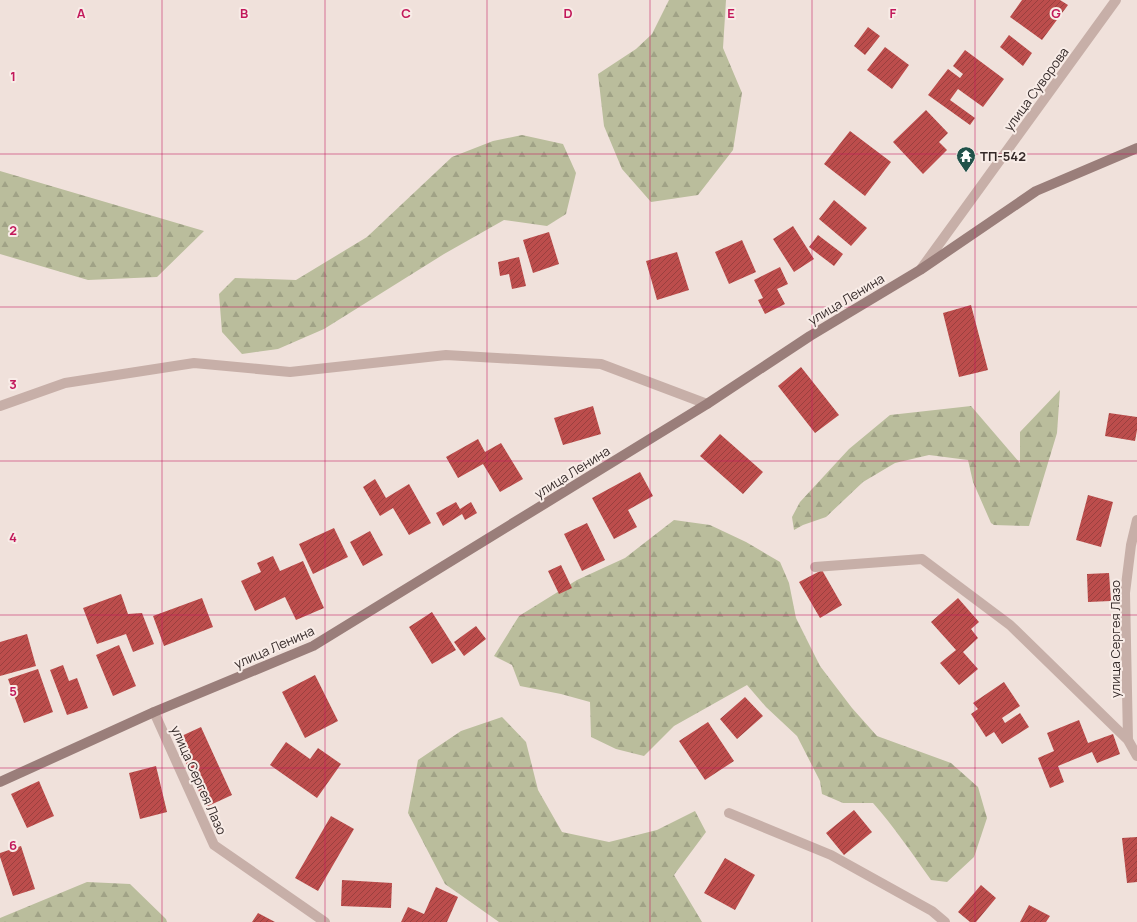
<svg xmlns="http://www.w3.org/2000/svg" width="1137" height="922" font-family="Manrope,sans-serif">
	<defs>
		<pattern id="forest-firs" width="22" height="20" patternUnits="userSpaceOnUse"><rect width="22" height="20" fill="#babd9c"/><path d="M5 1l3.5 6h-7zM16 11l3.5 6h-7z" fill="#a0a286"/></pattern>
		<pattern id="building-hatch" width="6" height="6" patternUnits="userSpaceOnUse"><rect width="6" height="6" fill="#bc4d4c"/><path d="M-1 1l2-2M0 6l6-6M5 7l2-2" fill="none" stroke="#9a403f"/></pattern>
	</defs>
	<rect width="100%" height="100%" fill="#f0e1db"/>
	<path fill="url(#forest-firs)" d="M669 0H726L723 48 742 93 733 150 698 195 651 202 622 169 604 126 598 74 636 49 652 34Z
		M522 135 563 144 576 173 566 214 547 226 504 220 444 254 324 329 278 349 242 354 222 332 219 294 235 278 296 280 367 237 452 157 493 141Z
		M0 171 204 231 157 277 88 280 0 254Z
		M1060 390 1057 433 1029 526 994 525 991 523 973 482 968 460 929 455 895 463 863 482 826 517 803 525 794 530 792 517 800 502 849 449 890 415 971 406 1020 463V432Z
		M674 520 710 525 746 542 780 562 789 583 796 618 820 666 852 708 877 736 951 763 978 787 987 818 974 857 947 882 931 880C912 853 894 827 873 803H843L822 794 820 781 797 736 766 707 747 685 674 726 644 756 616 749 591 737 590 702 561 694 520 686 512 665 494 656 519 616 577 580 625 558Z
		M502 717 526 742 538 790 562 832 609 842 657 830 695 811 706 832 674 875 702 922H499L445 884 408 813 418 760 461 731Z
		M87 882 130 884 166 919 167 922H0V918Z"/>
	<path fill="url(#building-hatch)" d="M1022 0H1060L1068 5 1042 40 1010 17Z
		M868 27 880 36 865 55 854 46Z
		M1009 35 1032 53 1023 66 1000 47Z
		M885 47 909 65 892 89 867 70Z
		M965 50 1004 79 983 107 958 89 950 100 975 118 970 125 928 95 948 69 960 78 963 74 953 66Z
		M926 110 948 133 939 142 947 150 923 174 893 142Z
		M850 131 891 162 865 196 824 164Z
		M834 200 867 228 851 246 819 219Z
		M793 226 814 259 794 272 773 239Z
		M549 232 559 264 533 273 523 240Z
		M818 235 843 254 834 266 809 247Z
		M742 240 756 272 729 284 715 252Z
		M677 252 689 290 657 300 646 261Z
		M519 257 526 286 512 289 509 274 500 276 498 262Z
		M780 267 788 284 777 289 785 304 765 314 758 300 763 298 754 280Z
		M971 305 988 370 959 377 943 313Z
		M801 367 839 415 815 433 778 386Z
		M593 406 601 434 563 445 554 418Z
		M1109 413 1137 417V430L1135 441 1105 436Z
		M720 434 763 472 743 494 700 456Z
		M478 439 485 452 501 443 523 479 500 492 483 464 458 478 446 457Z
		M640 472 653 496 628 510 637 527 614 539 592 498Z
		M375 479 386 498 409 484 431 523 409 535 393 508 380 516 363 487Z
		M1088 495 1113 502 1101 547 1076 540Z
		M456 502 460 509 471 502 477 513 465 520 462 514 443 526 436 513Z
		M587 523 605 560 582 571 564 534Z
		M334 528 348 557 313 574 299 544Z
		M370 531 383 555 363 566 350 542Z
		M273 556 280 571 303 561 324 608 296 620 285 597 255 611 241 581 261 572 257 563Z
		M561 565 572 588 559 594 548 571Z
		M822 570 842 605 820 618 799 582Z
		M1109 573 1111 601 1088 602 1087 574Z
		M121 594 128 614 142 613 154 644 133 652 126 634 97 644 83 608Z
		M202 598 213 627 164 646 153 616Z
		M958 598 979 622 971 629 978 638 963 652 978 669 959 685 940 663 956 650 931 622Z
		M432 612 456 650 432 664 409 627Z
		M476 626 486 639 464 656 454 642Z
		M27 634 36 666 0 676V642Z
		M119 645 136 686 113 696 96 655Z
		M63 665 69 681 77 678 88 708 67 715 50 670Z
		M38 669 53 712 24 723 8 679Z
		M315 675 338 721 305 738 282 692Z
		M1004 682 1020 706 1002 718 1005 723 1020 713 1029 727 1002 744 994 732 986 737 971 714 978 709 973 703Z
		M745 697 763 716 737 739 720 719Z
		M1079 720 1088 743 1113 734 1120 754 1097 763 1092 752 1058 766 1064 782 1050 788 1038 758 1054 751 1047 733Z
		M708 722 734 761 705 780 679 741Z
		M201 727 232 795 206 807 175 739Z
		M286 742 310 759 318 748 341 764 317 798 270 765Z
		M156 766 167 812 140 819 129 773Z
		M39 781 54 816 27 828 11 794Z
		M854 810 872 832 844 855 826 833Z
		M331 816 354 829 318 891 295 878Z
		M1137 837V882L1127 883 1122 838Z
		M21 846 35 889 13 896 0 857V853Z
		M725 858 755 875 735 910 704 893Z
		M342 880 392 883 391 908 341 906Z
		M981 885 996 898 976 922H970L958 912Z
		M436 887 458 897 447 922H401L408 907 424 914Z
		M1029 905 1050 916 1046 922H1020Z
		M258 913 275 922H252Z"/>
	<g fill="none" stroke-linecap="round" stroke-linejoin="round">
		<path stroke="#c7afa8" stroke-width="10" d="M0 406 65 383 194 363 290 372 446 355 601 364 707 404"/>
		<path stroke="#c7afa8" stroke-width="10" d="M921 269 1116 0
			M1137 520 1131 545 1125 593 1128 740 1137 756
			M815 567 922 559 1010 625 1128 740
			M154 712 214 845 325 922
			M729 813 831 855 932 911 945 922"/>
		<path stroke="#9a7e7a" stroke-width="10" d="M0 782 154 712 313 646 707 404 810 336 920 270 1036 191 1137 148"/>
	</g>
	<path fill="none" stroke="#c2185b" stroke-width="1" stroke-opacity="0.55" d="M162 0V922M325 0V922M487 0V922M650 0V922M812 0V922M975 0V922M0 154H1137M0 307H1137M0 461H1137M0 615H1137M0 768H1137"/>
	<defs>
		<g id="temple-pin" transform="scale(1)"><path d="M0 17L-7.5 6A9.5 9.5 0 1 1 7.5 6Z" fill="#20524a" stroke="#f8ece7"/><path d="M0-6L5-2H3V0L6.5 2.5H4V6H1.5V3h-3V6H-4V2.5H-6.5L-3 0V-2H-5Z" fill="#fff"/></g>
	</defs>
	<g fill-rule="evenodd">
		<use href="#temple-pin" x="966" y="156"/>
	</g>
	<g text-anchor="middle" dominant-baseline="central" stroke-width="4" stroke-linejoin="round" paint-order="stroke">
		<g font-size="13" fill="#342928" stroke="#f8ece7">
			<text transform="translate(1036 89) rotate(-54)">улица Суворова</text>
			<text transform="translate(846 299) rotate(-31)">улица Ленина</text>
			<text transform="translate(572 472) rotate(-32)">улица Ленина</text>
			<text transform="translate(1115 639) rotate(-90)">улица Сергея Лазо</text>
			<text transform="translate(274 647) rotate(-24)">улица Ленина</text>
			<text transform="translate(199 780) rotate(66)">улица Сергея Лазо</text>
		</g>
		<g font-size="13" font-weight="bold" fill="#342928" stroke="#f8ece7" text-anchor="start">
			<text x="980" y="156">ТП-542</text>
		</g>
	</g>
	<g font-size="13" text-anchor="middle" font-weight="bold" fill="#c2185b" stroke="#f8ece7" stroke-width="4" stroke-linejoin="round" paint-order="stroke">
		<text x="81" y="18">A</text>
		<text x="244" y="18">B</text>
		<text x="406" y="18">C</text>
		<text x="568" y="18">D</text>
		<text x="731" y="18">E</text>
		<text x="893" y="18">F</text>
		<text x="1056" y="18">G</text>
		<text x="13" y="81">1</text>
		<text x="13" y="235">2</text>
		<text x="13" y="389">3</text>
		<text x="13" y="542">4</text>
		<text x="13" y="696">5</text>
		<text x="13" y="850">6</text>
	</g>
</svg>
